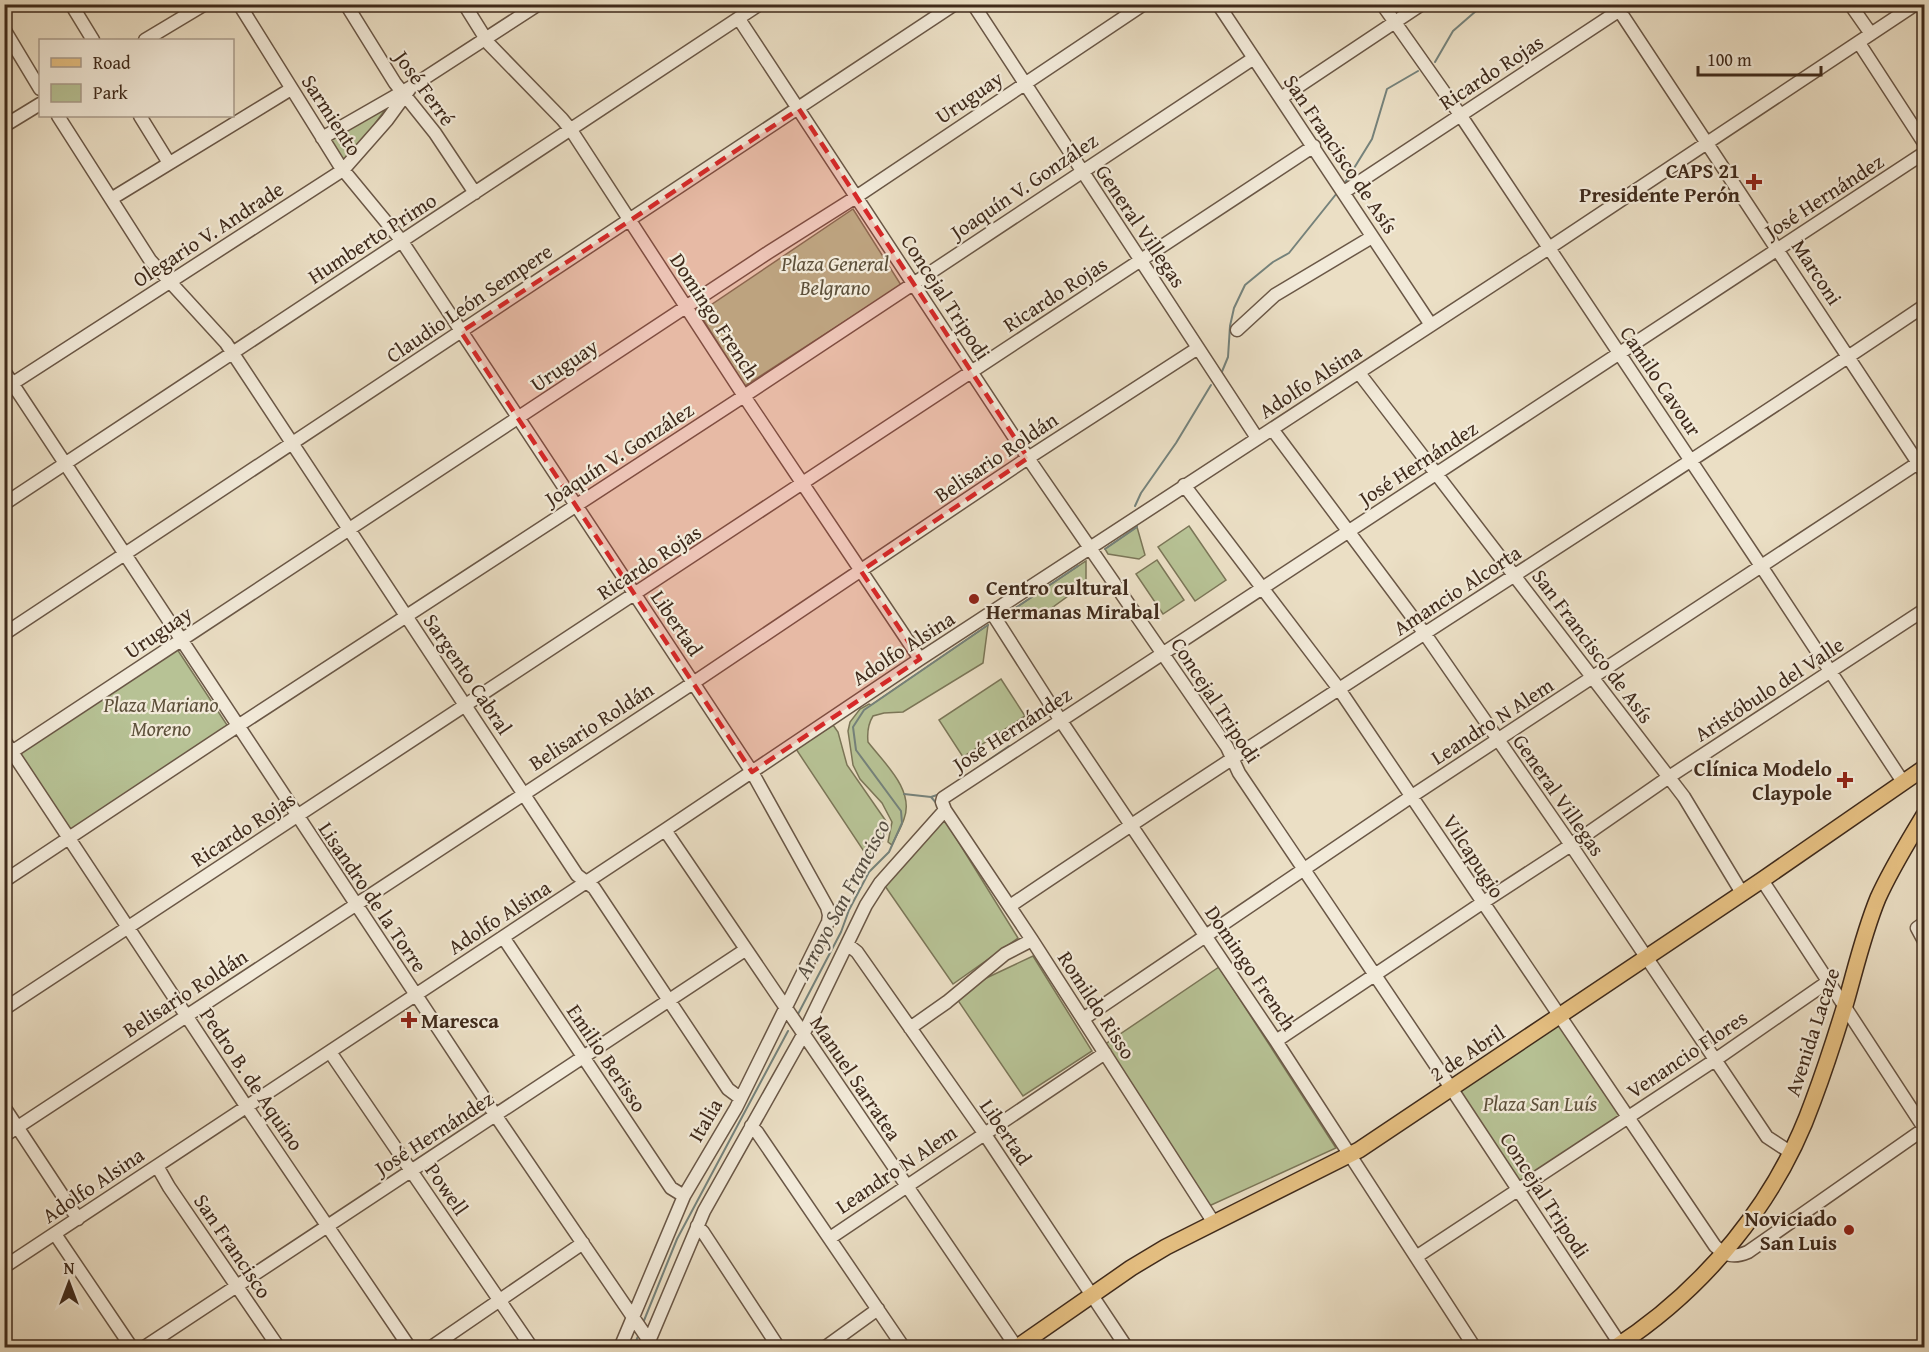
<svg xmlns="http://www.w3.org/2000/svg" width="1929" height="1352" font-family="'Gentium Book Plus',serif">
	<rect width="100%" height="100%" fill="#ebdfc5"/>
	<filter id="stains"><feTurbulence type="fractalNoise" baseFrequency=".00333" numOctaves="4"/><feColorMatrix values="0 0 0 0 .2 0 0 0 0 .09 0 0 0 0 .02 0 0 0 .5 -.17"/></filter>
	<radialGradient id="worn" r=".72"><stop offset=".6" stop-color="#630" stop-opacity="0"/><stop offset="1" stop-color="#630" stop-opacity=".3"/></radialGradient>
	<path fill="#b7c295" stroke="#7b7658" stroke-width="1.5" d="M390 103 347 162 341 163 327 141Z
		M853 209 901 285 745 386 699 313Z
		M1189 526 1226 580 1195 601 1158 547Z
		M1137 527 1145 555 1139 559 1108 554 1105 549Z
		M1157 560 1184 600 1163 614 1136 574Z
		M1086 561V583L1035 620 1005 615Z
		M988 625 983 663 903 712 884 713 873 716C868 724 867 732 868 742 884 763 915 790 904 819 901 828 896 836 892 845L888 842 892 822 882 803 860 779 853 765 848 731 850 722 860 709 869 704 871 705Z
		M177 649 229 728 69 833 17 754Z
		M1001 679 1025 716 963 757 939 720Z
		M833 725 838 732 847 765 888 824C886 841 880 846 867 856L796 749Z
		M943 817 1018 938 953 984 885 886Z
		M1033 956 1092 1051 1023 1096 957 999 980 981Z
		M1219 967 1336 1148 1209 1206 1104 1045Z
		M1560 1017 1628 1118 1518 1190 1451 1088Z"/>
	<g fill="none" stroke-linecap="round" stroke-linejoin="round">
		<path stroke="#75827b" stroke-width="2" d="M1435 62 1453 31 1484 4
			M1343 186 1372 139 1387 89 1418 71
			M1221 374 1228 357 1230 326 1234 308 1245 285 1273 262 1289 253 1337 193
			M1135 506 1141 493 1176 443 1211 385
			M1105 549 1137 527 1136 525
			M1005 615 1078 566
			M904 794 931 797 938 805
			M931 797 940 794 1009 746
			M797 1016 841 932 849 910 869 872 889 852 902 823 901 811 856 750 853 727 864 710 988 625
			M643 1323 677 1239 788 1031
			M633 1348 639 1334"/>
		<g stroke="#6a5746" stroke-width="15">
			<path id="minor" d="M71 4 93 40
				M239 4 340 166 401 240 752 772 827 907 829 915 828 922 736 1108 684 1196 620 1348
				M346 4 395 83 435 133 475 193
				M464 4 489 44 562 119 571 130 744 396 920 659
				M973 4 1257 438
				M1218 4 1431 325
				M1382 4 1461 116 1761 566 1903 782
				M1615 4 1924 472
				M1850 4 1871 34
				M739 19 1028 458 1227 747 1239 773 1451 1088 1620 1344
				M4 29 40 89
				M145 40 205 4
				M1859 43 1924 143
				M1281 98 1422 4
				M58 116 150 260 226 343 577 875 594 888 728 1089 740 1098
				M140 116 169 163
				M4 126 40 104
				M322 138 411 87 539 4
				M1344 192 1629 4
				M111 199 291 89
				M1237 330 1275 295 1372 237
				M4 371 496 1116 654 1348
				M1359 373 1684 797 1742 893
				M4 389 343 170 387 120 411 87
				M1272 429 1425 634 1571 845 1767 1137 1790 1152
				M1184 485 1339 689 1715 1246C1726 1256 1734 1258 1748 1252L1924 1129
				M4 504 760 4
				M992 613 1061 721 1276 1041 1475 1348
				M4 634 955 4
				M4 740 246 1106 410 1348
				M4 757 769 252 856 197 1144 4
				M665 830 1017 1348
				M1762 880 1924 1128
				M4 881 224 735 744 396 1254 58
				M1010 906C1312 702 1622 510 1924 306
				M1924 923 1917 928 1924 941
				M503 937 671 1188 684 1196
				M847 944 857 952 984 1133 1127 1348
				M4 1009 1314 146
				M1083 1019 1412 796 1924 459
				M910 1028 947 1002 1005 954 1032 940
				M1276 1041 1482 903 1571 845 1669 777 1924 610
				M330 1052 532 1348
				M4 1107 78 1219
				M751 1126 757 1132 904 1348
				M4 1136 693 683 1028 458 1198 348
				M157 1166 169 1187 279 1348
				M1214 1223 1032 940 945 810 942 802 943 798 1924 153
				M697 1226 703 1232 779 1348
				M55 1234 132 1348
				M830 1238 1105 1053
				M1416 1257 1715 1060 1829 981
				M4 1267 665 830 920 659 1549 248 1916 4
				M647 1346 704 1211 803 1035 866 905 880 883 945 810
				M143 1348 745 950
				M430 1348 583 1243
				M824 1348 878 1309"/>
		</g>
		<g stroke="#3f2a1b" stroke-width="18">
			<path id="major" d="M1016 1348 1131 1268 1166 1247 1359 1150 1762 880 1924 768
				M1614 1348C1704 1290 1777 1202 1813 1101 1825 1069 1836 1035 1846 1002 1856 967 1864 932 1878 898 1891 869 1908 842 1924 815"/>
		</g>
		<use href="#minor" stroke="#f2ead9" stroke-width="12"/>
		<use href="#major" stroke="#e6c082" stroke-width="15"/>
	</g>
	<path fill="#d62828" fill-opacity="0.2" stroke="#d62828" stroke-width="4.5" stroke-dasharray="12 8" stroke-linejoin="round" d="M799 109 1028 458 861 571 920 659 752 772 461 332Z"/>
	<g fill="#8f2418" stroke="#f2ead9" stroke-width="2">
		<path d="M1751 173h6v6h6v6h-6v6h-6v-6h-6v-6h6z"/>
		<circle cx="974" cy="599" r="6"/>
		<path d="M1842 771h6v6h6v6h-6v6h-6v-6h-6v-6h6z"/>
		<path d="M406 1011h6v6h6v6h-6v6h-6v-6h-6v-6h6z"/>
		<circle cx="1849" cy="1230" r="6"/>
	</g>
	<g text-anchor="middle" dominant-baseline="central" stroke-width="4.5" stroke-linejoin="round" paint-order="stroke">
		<g font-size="21" fill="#3f2a1b" stroke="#f2ead9">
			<text transform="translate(1491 72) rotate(-33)">Ricardo Rojas</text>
			<text transform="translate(425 88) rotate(54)">José Ferré</text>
			<text transform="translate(969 97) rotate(-34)">Uruguay</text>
			<text transform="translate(332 115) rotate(57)">Sarmiento</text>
			<text transform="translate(1341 154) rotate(56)">San Francisco de Asís</text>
			<text transform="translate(1024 186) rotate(-34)">Joaquín V. González</text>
			<text transform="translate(1824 196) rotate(-33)">José Hernández</text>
			<text transform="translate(1141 226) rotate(56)">General Villegas</text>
			<text transform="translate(208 234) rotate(-33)">Olegario V. Andrade</text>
			<text transform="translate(372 238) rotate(-33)">Humberto Primo</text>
			<text transform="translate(1817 272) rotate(57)">Marconi</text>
			<text transform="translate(1055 294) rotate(-33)">Ricardo Rojas</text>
			<text transform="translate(946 297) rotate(57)">Concejal Tripodi</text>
			<text transform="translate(469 303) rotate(-34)">Claudio León Sempere</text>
			<text transform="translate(715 316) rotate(57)">Domingo French</text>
			<text transform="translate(564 365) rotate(-34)">Uruguay</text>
			<text transform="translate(1310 381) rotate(-33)">Adolfo Alsina</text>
			<text transform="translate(1661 381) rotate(56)">Camilo Cavour</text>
			<text transform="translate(619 454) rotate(-33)">Joaquín V. González</text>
			<text transform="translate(996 457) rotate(-34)">Belisario Roldán</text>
			<text transform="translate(1418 463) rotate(-33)">José Hernández</text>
			<text transform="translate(649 562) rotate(-33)">Ricardo Rojas</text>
			<text transform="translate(1457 590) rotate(-33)">Amancio Alcorta</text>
			<text transform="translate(677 623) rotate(56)">Libertad</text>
			<text transform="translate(158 632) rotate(-34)">Uruguay</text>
			<text transform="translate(1593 646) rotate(53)">San Francisco de Asís</text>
			<text transform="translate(903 648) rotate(-33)">Adolfo Alsina</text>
			<text transform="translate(468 674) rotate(56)">Sargento Cabral</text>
			<text transform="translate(1769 689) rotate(-33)">Aristóbulo del Valle</text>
			<text transform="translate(1216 700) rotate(57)">Concejal Tripodi</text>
			<text transform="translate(1492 721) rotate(-33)">Leandro N Alem</text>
			<text transform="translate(591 726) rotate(-33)">Belisario Roldán</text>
			<text transform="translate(1012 729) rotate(-33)">José Hernández</text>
			<text transform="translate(1559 795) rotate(55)">General Villegas</text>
			<text transform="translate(243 829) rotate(-33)">Ricardo Rojas</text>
			<text transform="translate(1474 856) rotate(57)">Vilcapugio</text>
			<text transform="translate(373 897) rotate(56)">Lisandro de la Torre</text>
			<text transform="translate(499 917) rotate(-33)">Adolfo Alsina</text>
			<text transform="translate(1251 968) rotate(56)">Domingo French</text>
			<text transform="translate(185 993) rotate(-33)">Belisario Roldán</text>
			<text transform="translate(1097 1005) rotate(57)">Romildo Risso</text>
			<text transform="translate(1812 1032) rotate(-72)">Avenida Lacaze</text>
			<text transform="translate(1467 1053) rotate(-33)">2 de Abril</text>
			<text transform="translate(1687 1054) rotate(-34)">Venancio Flores</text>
			<text transform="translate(607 1058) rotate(56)">Emilio Berisso</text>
			<text transform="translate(856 1078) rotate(56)">Manuel Sarratea</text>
			<text transform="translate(252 1079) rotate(56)">Pedro B. de Aquino</text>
			<text transform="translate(705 1120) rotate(-60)">Italia</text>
			<text transform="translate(1006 1132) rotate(56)">Libertad</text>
			<text transform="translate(434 1133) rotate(-33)">José Hernández</text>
			<text transform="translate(896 1169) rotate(-34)">Leandro N Alem</text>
			<text transform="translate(93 1185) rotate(-34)">Adolfo Alsina</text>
			<text transform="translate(447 1189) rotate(55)">Powell</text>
			<text transform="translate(1545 1195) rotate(57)">Concejal Tripodi</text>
			<text transform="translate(233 1246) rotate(56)">San Francisco</text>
		</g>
		<g font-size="21" font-weight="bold" fill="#3f2a1b" stroke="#f2ead9" text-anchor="end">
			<text x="1740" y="170">CAPS 21<tspan x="1740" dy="24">Presidente Perón</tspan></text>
			<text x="986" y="587" text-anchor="start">Centro cultural<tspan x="986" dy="24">Hermanas Mirabal</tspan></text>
			<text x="1832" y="768">Clínica Modelo<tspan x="1832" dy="24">Claypole</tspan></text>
			<text x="421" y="1020" text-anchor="start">Maresca</text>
			<text x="1837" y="1218">Noviciado<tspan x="1837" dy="24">San Luis</tspan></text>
		</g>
		<g font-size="21" font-style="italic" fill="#5d503a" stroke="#f2ead9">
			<text x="835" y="263">Plaza General<tspan x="835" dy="24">Belgrano</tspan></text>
			<text x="161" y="704">Plaza Mariano<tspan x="161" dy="24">Moreno</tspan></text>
			<text x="1540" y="1103">Plaza San Luís</text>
		</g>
		<g font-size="22" font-style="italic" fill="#564e43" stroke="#f2ead9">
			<text transform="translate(842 899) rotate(-62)">Arroyo San Francisco</text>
		</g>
	</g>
	<rect width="1929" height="1352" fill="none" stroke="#ebdfc5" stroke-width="24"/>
	<rect x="6" y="6" width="1917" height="1340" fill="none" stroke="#3f2a1b" stroke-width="3"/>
	<rect x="12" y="12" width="1905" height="1328" fill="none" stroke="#3f2a1b" stroke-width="1.5"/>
	<rect x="39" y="39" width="195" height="78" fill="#f2ead9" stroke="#aa9d8d" stroke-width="1.5"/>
	<rect x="51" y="58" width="30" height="9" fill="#e6c082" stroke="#aa9d8d" stroke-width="1.5"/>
	<text x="93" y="69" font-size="18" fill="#3f2a1b">Road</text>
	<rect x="51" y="84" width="30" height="18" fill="#b7c295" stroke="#aa9d8d" stroke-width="1.5"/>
	<text x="93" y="99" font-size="18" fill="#3f2a1b">Park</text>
	<g transform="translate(69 1283)" stroke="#f2ead9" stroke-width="4.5" paint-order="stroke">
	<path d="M0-4.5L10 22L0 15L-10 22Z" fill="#3f2a1b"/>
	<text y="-9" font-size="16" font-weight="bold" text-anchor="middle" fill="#3f2a1b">N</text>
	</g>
	<path d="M1698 66v9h123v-9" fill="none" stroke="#3f2a1b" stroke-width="3"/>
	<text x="1707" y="66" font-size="18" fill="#3f2a1b" stroke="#f2ead9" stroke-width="4.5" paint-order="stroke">100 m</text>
	<rect width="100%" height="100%" filter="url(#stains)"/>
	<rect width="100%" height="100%" fill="url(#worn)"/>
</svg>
